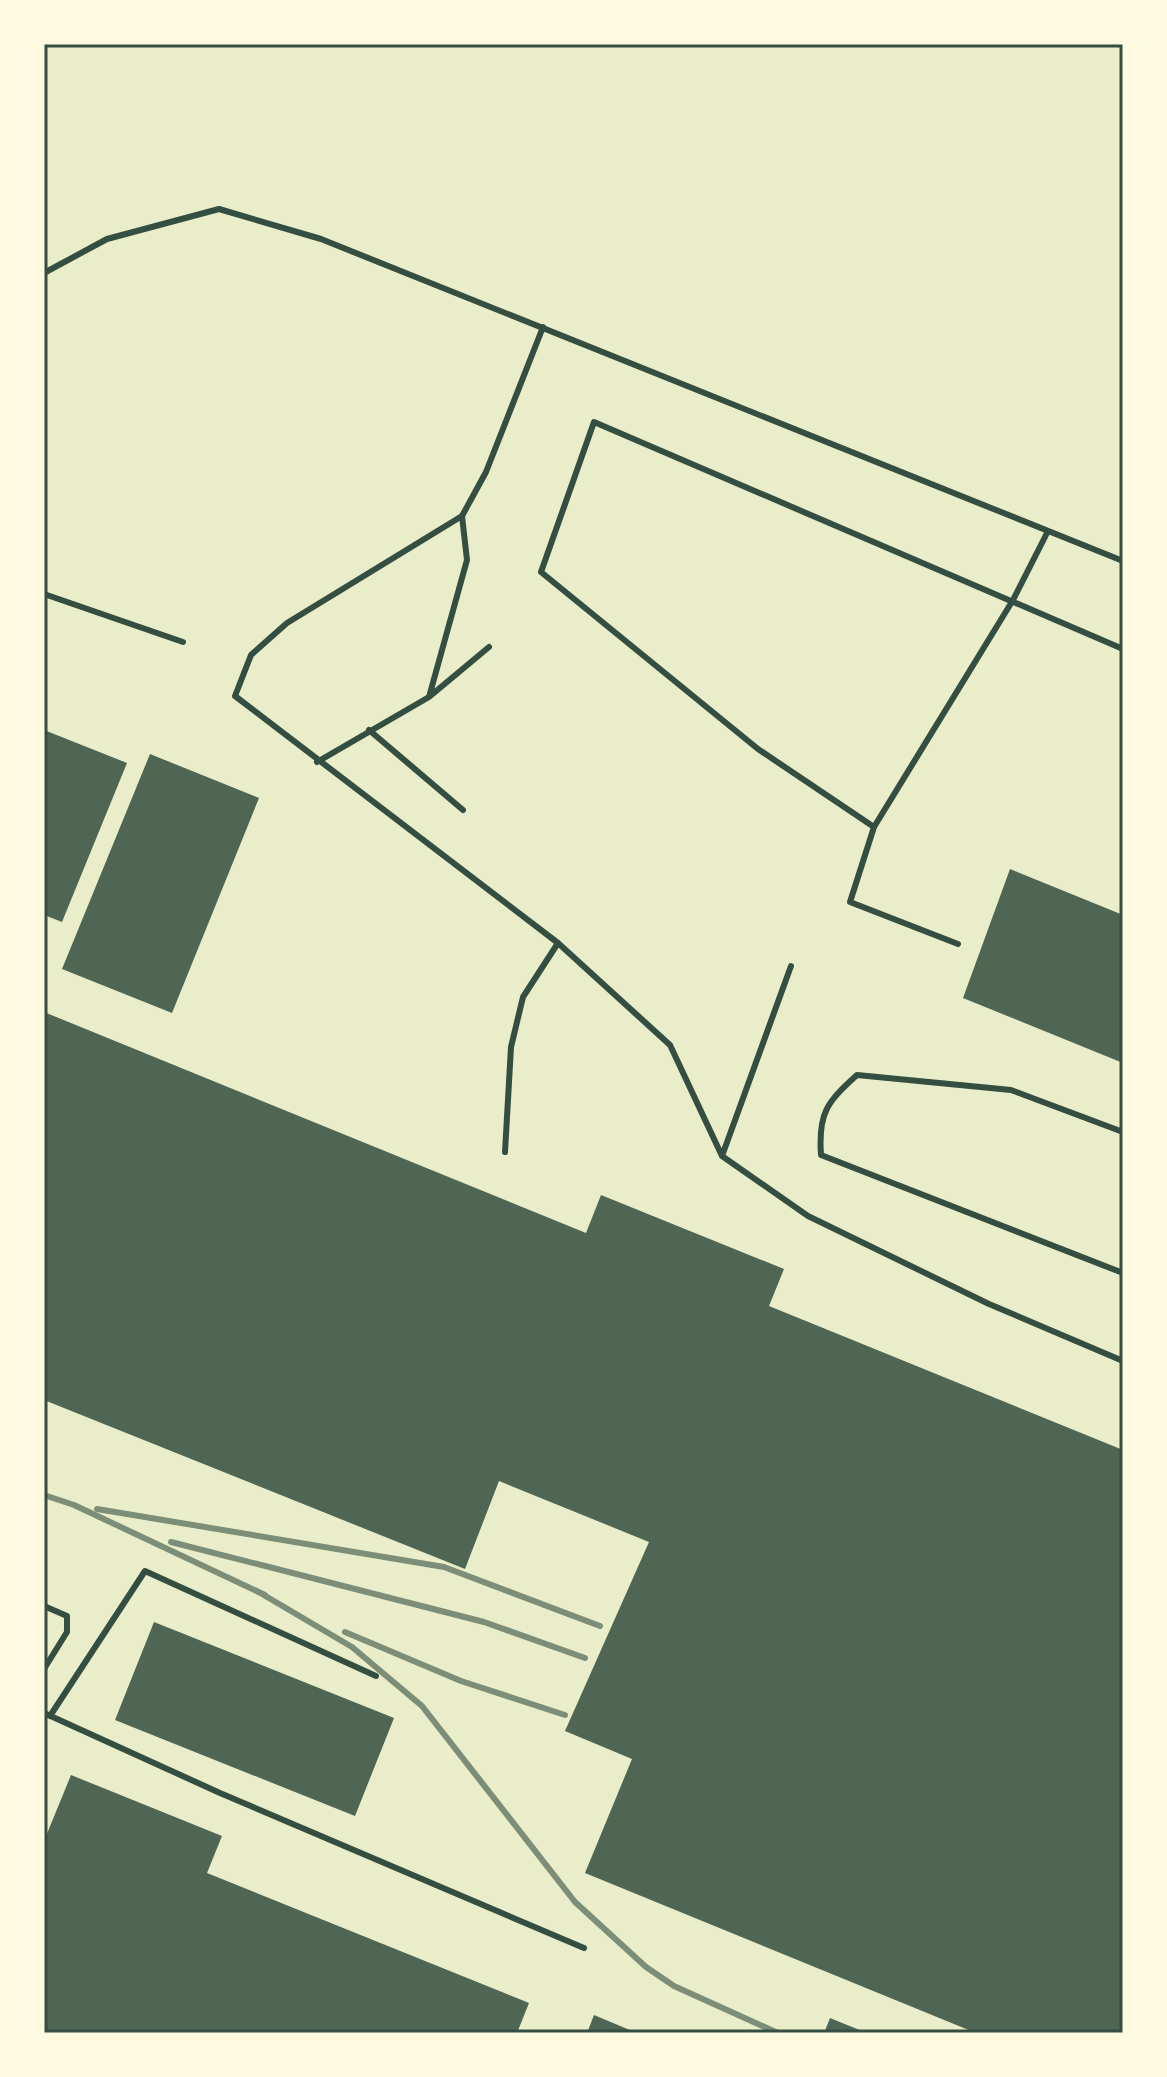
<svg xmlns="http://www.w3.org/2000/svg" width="1167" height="2077" font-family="'Fira Sans Condensed',sans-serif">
	<rect width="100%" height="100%" fill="#e9edc9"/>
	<path fill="#4f6655" d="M44 730 127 763 62 922 44 915Z
		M150 754 259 798 172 1013 62 969Z
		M1010 869 1123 915V1063L963 998Z
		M44 1012 586 1233 601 1195 784 1269 769 1306 1123 1450V2033H976L585 1873 632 1759 565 1731 649 1542 499 1481 465 1569 44 1400Z
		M154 1622 394 1718 355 1816 115 1720Z
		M71 1775 222 1836 207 1873 529 2003 517 2033H44V1841Z
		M594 2015 637 2033H587Z
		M830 2018 867 2033H824Z"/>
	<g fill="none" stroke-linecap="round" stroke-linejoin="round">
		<path stroke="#344e41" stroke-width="6" d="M44 273 107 239 219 209 321 239 1123 561
			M44 594 183 642
			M429 697 489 647
			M369 730 463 810
			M317 762 429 697 467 560 462 516
			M874 827 758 749 541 572 594 422 1123 649
			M558 943 670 1045 722 1156 808 1216 989 1304 1123 1361
			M958 944 850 902 874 827 1013 600 1048 531
			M1123 1132 1011 1090 857 1075C827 1102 818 1113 821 1155L1123 1273
			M505 1152 511 1047 523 997 558 943 235 696 251 655 287 623 462 516 486 472 543 327
			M722 1156 791 966
			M44 1606 67 1616V1632L44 1669
			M44 1713 220 1793 584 1948
			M50 1716 145 1571 376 1676"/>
		<path stroke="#7c8e77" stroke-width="6" d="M44 1495 74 1505 265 1595
			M97 1509 444 1567 600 1626
			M171 1542 484 1622 585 1658
			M257 1591 352 1647 422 1706 575 1902 646 1967 674 1986 778 2033
			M345 1632 461 1681 565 1715"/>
	</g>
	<rect width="1167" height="2077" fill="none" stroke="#fefae0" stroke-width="92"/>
	<rect x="46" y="46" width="1075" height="1985" fill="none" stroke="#344e41" stroke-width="3"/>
</svg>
